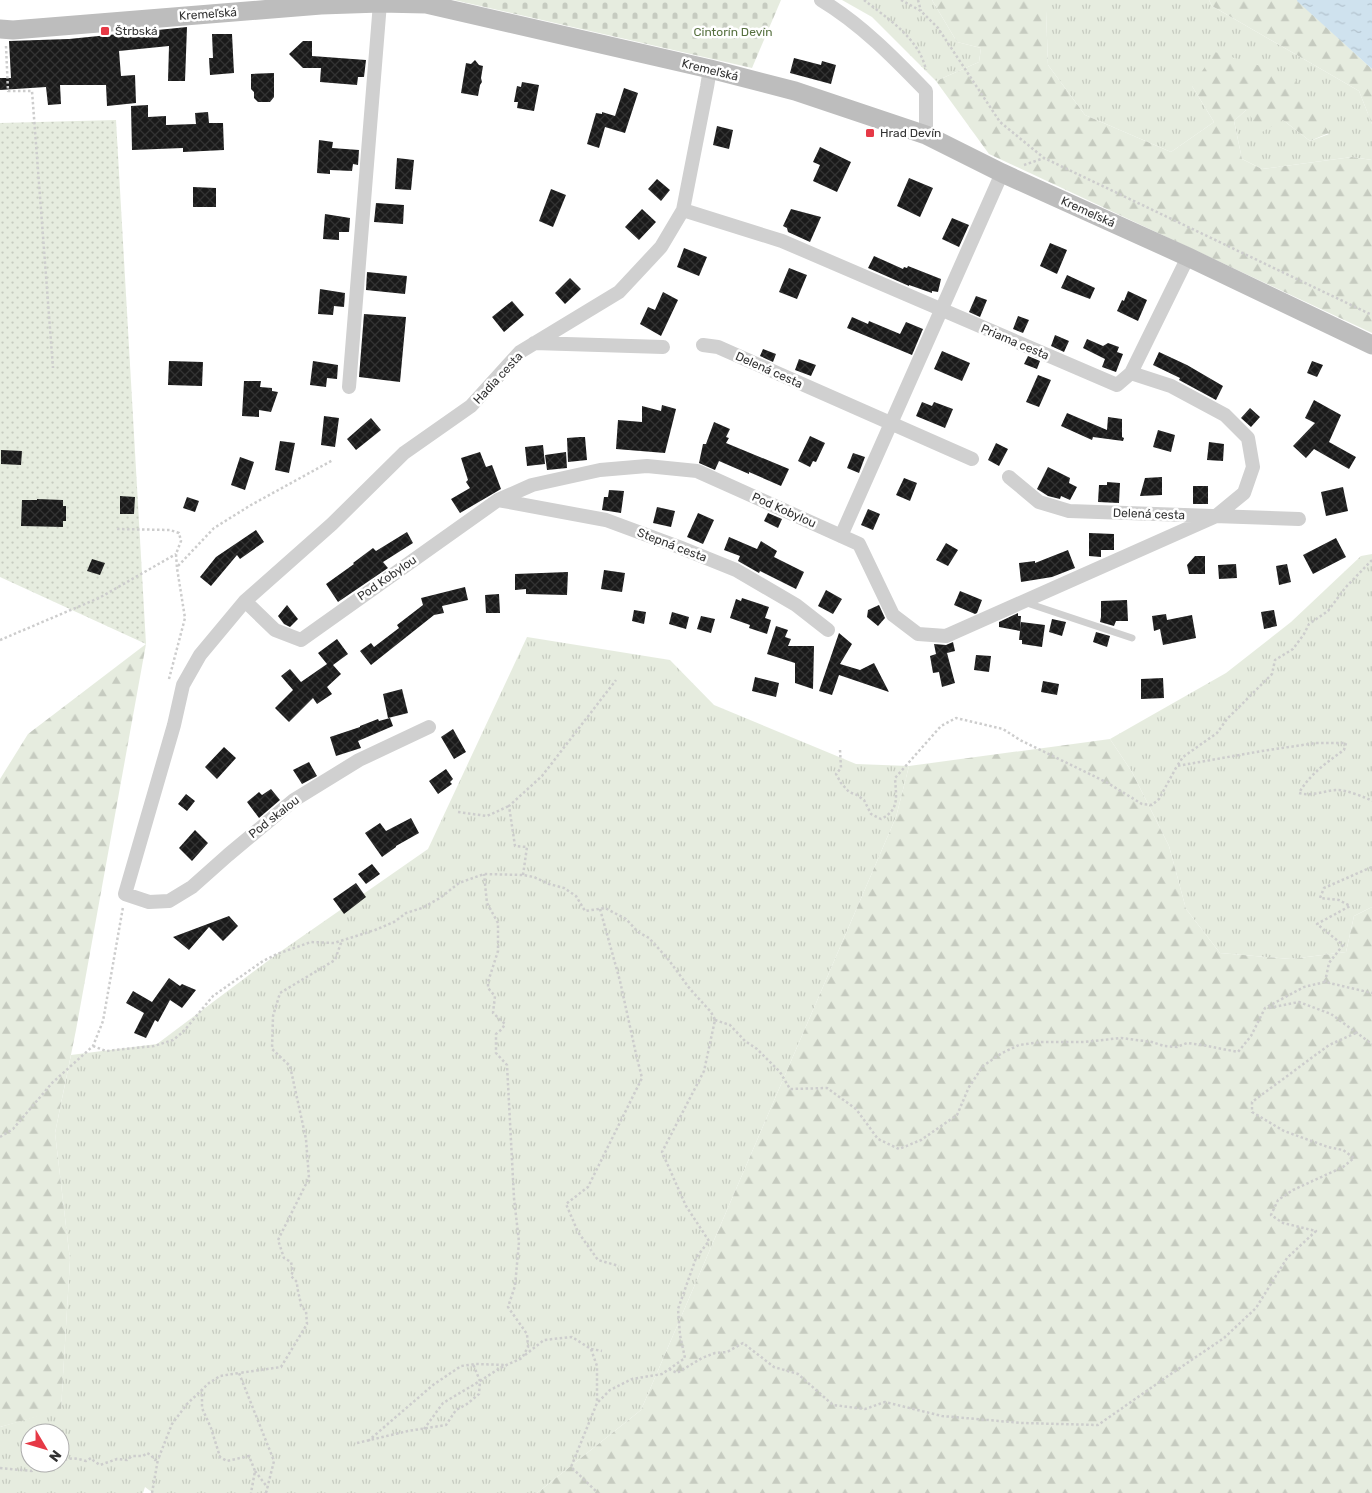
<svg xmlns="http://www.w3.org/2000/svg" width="1372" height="1493" font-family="Rubik,sans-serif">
	<defs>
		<pattern id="grass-tufts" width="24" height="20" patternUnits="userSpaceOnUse" patternTransform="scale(1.25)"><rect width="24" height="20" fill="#e6ecdf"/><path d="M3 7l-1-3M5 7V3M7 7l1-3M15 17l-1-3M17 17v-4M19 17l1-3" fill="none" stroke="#c6cbc0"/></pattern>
		<pattern id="forest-firs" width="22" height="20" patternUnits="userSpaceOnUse" patternTransform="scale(1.25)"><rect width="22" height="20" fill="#e6ecdf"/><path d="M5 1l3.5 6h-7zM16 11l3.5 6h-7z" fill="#c6cbc0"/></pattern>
		<pattern id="cemetery-stones" width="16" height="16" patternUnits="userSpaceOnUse" patternTransform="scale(1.25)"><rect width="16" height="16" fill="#e6ecdf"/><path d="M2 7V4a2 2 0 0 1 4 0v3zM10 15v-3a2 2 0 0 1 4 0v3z" fill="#c6cbc0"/></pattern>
		<pattern id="garden-dots" width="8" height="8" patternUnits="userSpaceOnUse" patternTransform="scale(1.25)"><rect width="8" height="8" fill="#e6ecdf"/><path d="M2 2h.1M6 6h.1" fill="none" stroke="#c6cbc0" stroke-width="1.8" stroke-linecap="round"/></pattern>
		<pattern id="water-ripples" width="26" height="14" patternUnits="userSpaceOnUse" patternTransform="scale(1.25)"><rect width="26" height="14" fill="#cfe2ee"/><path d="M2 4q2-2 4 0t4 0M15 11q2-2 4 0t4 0" fill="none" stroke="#b2c2cd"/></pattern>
		<pattern id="building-cross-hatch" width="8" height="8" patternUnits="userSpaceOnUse" patternTransform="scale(1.25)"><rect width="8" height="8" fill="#1a1a1a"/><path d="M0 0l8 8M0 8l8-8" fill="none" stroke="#333"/></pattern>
	</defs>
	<rect width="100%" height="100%" fill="#fff"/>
	<path fill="url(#grass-tufts)" fill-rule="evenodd" d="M842 0H932L957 42 981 48 979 62 936 81 872 17Z
		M1046 0H1209L1212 6 1359 91 1372 124V160L1352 157 1262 169 1242 159 1234 121 1246 110 1283 120 1310 141 1329 134 1192 86 1214 122 1171 152 1085 115 1048 65 1046 11Z
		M1372 554V907L1354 916 1346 952 1291 959 1220 953 1186 909 1169 846 1132 772 1110 739 1226 673 1291 622 1361 556Z
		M527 637 670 660 714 705 856 764 909 766 896 817 641 1410 537 1493H153L145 1487 143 1493H0V1427L61 1409 70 1260 55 1133 71 1055 157 1044 277 954 428 849ZM30 1433H60V1463H30Z"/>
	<path fill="url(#forest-firs)" d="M932 0H1046V11L1048 65 1085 115 1171 152 1214 122 1192 86 1215 52 1293 76 1329 133 1310 141 1283 120 1262 132 1246 110 1234 121 1242 159 1262 169 1352 157 1372 160V333L989 154 936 81 979 62 981 48 957 42Z
		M1209 0H1297L1372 69V124L1359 91 1212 6Z
		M146 644 76 1030 55 1133 70 1260 61 1410 0 1427V779L28 734Z
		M1110 739 1132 772 1169 846 1186 909 1220 953 1291 959 1346 952 1354 916 1372 907V1493H537L641 1410 896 817 909 766Z"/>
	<path fill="url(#cemetery-stones)" d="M454 0H781L752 68Z"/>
	<path fill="url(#garden-dots)" d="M116 120 146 644 0 577V123Z"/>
	<path fill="url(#water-ripples)" d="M1297 0H1372V69L1297 1Z"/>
	<path fill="url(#building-cross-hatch)" d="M187 27 185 81H168L169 46 119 51 121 76 135 75 136 103 107 106 106 85H60L61 104 48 105 46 87 0 90V78H11L9 41 69 39Z
		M212 34H232L234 73 210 75 209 58H213Z
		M303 41H312V56L366 60 364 77H358L357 85 320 82 321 68H303L289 54Z
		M794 58 821 65 822 61 836 65 831 84 790 73Z
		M475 60 479 65 483 66 481 78 482 82 480 85 478 96 461 93 466 63 471 64Z
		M274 73V97L270 102H258L254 98V92L251 89V74Z
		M522 82 539 85 534 111 517 108 518 102H514L517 86 521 87Z
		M624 88 638 93 625 133 605 127 599 148 587 144 596 113 602 114V112L615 116Z
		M148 105V117L166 116V125L196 124 195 113 208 112 209 123H223L224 150 183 152V148L132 150 131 106Z
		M717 126 733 130 729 149 713 145Z
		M319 140 333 142 332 148 359 150 358 165 353 164 352 171 330 170V174L317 173Z
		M820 147 851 162 837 192 813 181 820 165 813 162Z
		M397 158 414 160 411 190 395 189Z
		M909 178 933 188 920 217 897 206Z
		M657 179 670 190 661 201 648 189Z
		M193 187 216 188V207H193Z
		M551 189 566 195 553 227 539 221Z
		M376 203 404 205 403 224 374 222Z
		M642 209 656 222 639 240 625 227Z
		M791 209 821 217 810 242 788 232 787 228 783 226Z
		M325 214 350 218 349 232H339V240L323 239Z
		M952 218 969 225 959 247 942 239Z
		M1050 243 1067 250 1057 274 1040 266Z
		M684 248 707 257 699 276 677 267Z
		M874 256 903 269 904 267 907 268 908 266 941 279 938 292 932 291V293L909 285V286L868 268Z
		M789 268 807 275 797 299 779 292Z
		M367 272 407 276 405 294 366 290Z
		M1067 275 1095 288 1090 299 1061 288Z
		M570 278 581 289 565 304 555 293Z
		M320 289 345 293 344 307 334 306 333 315 318 314Z
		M1128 291 1147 300 1138 321 1117 311 1122 300 1124 301Z
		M663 292 678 300 661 336 640 324 648 307 655 310Z
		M976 296 987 300 980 317 969 312Z
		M512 301 524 315 504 332 492 317Z
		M364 314 406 317 400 382 359 377Z
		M1018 316 1029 320 1023 333 1013 329Z
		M852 317 868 324 869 321 900 334 906 322 923 329 912 355 847 328Z
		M1055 335 1069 341 1064 352 1051 346Z
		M1087 339 1103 346 1108 343 1119 347 1117 352 1123 354 1116 372 1102 367 1105 359 1083 348Z
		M763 349 776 354 773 362 760 356Z
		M942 351 970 363 962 381 934 369Z
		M1159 352 1187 365 1223 386 1216 400 1179 380 1180 378 1153 365Z
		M1028 356 1040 361 1037 369 1024 364Z
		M799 359 816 365 811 376 795 370Z
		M169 361 203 362 202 386 168 385Z
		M313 361 338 365 337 379 327 378 326 387 310 385Z
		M1312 361 1323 365 1317 377 1307 373Z
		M1038 375 1051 380 1039 407 1026 402Z
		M244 381H261L260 387 272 388V391L278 392 271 412 259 410V417L242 416Z
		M1314 400 1341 415 1329 442 1356 457 1349 469 1314 449 1306 458 1293 446 1315 423 1305 418Z
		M922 402 932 406 934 402 953 409 945 428 916 416Z
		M662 405 676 409 665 453 616 449 618 420 642 422V406L661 411Z
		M1250 408 1260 417 1251 427 1241 418Z
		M1067 413 1107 430 1108 417 1122 419V437L1124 438 1123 441 1093 437 1092 440 1061 426Z
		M324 416 339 418 335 447 321 445Z
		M371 418 381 430 356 450 347 439Z
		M714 422 730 429 726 437 729 438 726 443 789 469 781 486 749 472V474L719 461 715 470 699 463 703 444H706Z
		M1158 430 1175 435 1171 452 1153 447Z
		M810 436 825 443 816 462 813 461 810 467 798 461Z
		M580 437H585L587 460 568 462 567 438Z
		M280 441 295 443 289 473 275 470Z
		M1209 442 1224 444 1223 461 1207 460Z
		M996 443 1008 449 999 466 988 460Z
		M543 445 545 464 527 466 525 447Z
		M1 450 22 451 21 465 1 464Z
		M480 452 486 467 492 465 501 489 460 513 451 499 470 488 466 482 468 480 461 458Z
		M566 452 567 468 547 470 545 455Z
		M853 453 865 457 859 473 847 468Z
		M240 457 254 462 245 490 231 485Z
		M1048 467 1070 478 1069 483 1077 487 1070 500 1061 496 1060 499 1048 496 1037 489Z
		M1162 477V495L1140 496 1145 478Z
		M904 478 917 483 910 501 896 495Z
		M1107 482 1120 483 1119 503 1098 502 1099 485H1107Z
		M1193 486H1208V504H1193Z
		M1343 487 1348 511 1326 516 1321 492Z
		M609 490 624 491 621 513 602 510 604 497H608Z
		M120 496 135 497 134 514H120Z
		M187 497 199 501 195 512 183 508Z
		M37 499 63 500V506H66V521H63V527L21 526 22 500H37Z
		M657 507 675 511 671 527 653 523Z
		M868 509 880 514 873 530 861 525Z
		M698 513 714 520 703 544 687 537Z
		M768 513 782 519 778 528 764 521Z
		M256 530 264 542 240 559 237 555 211 586 200 577 216 557Z
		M407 532 413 543 383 562 388 568 338 602 326 584 354 564 353 563 373 548 376 551Z
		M1089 533 1114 534V550H1101V557L1089 556Z
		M729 537 757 549 761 541 777 551 774 557 804 572 796 589 760 571 759 573 738 561 740 556 724 550Z
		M1336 538 1346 557 1313 574 1303 555Z
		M946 543 958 550 948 566 936 560Z
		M1068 550 1075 568 1052 577 1021 582 1019 563 1035 561V563Z
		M1195 556H1205V574H1189L1187 565Z
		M92 559 105 563 100 575 87 571Z
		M1236 564 1237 578 1219 579 1218 565Z
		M1287 564 1291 582 1279 585 1276 566Z
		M604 570 625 573 622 592 601 589Z
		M568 572 567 595 526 594V589L515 590V574Z
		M465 587 468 600 442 606 444 613 434 615 371 665 360 651 371 643 374 647 399 628 397 625 423 605 421 598Z
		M826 590 842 599 833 614 818 606Z
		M960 591 982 600 977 613 975 614 954 605Z
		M499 594 500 613H486L485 595Z
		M742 598 769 607 765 618 771 620 767 634 749 628 750 625 730 618 736 599 741 601Z
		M1127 600 1128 621H1116L1114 626 1100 622 1101 617V601Z
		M287 605 298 619 290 627 284 624 278 616Z
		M879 605 885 618 878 626 867 617 868 610Z
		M634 610 646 612 644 624 632 621Z
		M1274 610 1277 626 1264 629 1261 612Z
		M672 612 689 617 686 629 669 624Z
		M1018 613V616H1021L1020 630 1021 622 1045 625 1042 647 1022 644V640H1019L1020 631 999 627V622Z
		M1166 614 1167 620 1192 615 1196 638 1163 645 1160 629 1154 631 1152 616Z
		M701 616 715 619 711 633 697 629Z
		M1052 619 1066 622 1062 636 1049 632Z
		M776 626 788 630 785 637 791 639 788 646H814L813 689 795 683V663L767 654Z
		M1096 632 1110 636 1107 647 1093 642Z
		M839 633 852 644 840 664 860 670 874 663 889 692 839 675 832 695 819 691Z
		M337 639 348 654 333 665 341 674 327 687 332 694 317 704 313 698 289 722 275 708 293 690 281 676 290 669 301 682 327 664 318 653Z
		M953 642 955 651 947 653 955 683 942 687 939 672 933 673 930 656 936 654 934 644 946 645Z
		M976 655 991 656 989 672 974 670Z
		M755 677 779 683 776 697 752 691Z
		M1163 678 1164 698 1141 699V679Z
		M1043 681 1059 684 1057 695 1041 692Z
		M402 689 408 713 388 718 383 694Z
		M390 718 393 726 358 741 361 748 336 756 330 737 360 727V726L378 719 379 721Z
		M453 729 466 752 454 759 441 737Z
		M224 747 236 758 217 779 205 767Z
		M309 762 317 776 302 784 293 770Z
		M446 769 453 779 450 782 452 784 438 794 429 781Z
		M271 789 280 800 259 818 247 802 259 792 262 795Z
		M186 794 195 801 187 811 178 804Z
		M411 818 419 833 396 846V847L382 857 365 833 380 823 386 831Z
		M195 830 208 843 192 861 179 848Z
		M372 864 380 874 366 884 358 874Z
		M356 883 366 897 344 914 333 899Z
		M229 916 238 926 223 941 209 927 189 950 173 937Z
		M169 978 180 986 182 984 196 990 182 1008 170 1000 158 1022 155 1020 146 1038 134 1033 144 1013 126 1003 133 991 152 1002Z"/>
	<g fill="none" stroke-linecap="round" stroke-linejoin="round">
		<path stroke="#cdcdcd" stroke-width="2.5" stroke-dasharray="2.5 2.5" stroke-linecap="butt" d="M864 0C888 19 919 38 926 70
			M901 0 921 11 938 28 1000 122 1044 158 1372 315
			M918 0 921 11
			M6 46 8 91H32L53 368
			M1024 165 1044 158
			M117 529 170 530 179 533 181 541 176 554 177 568 185 618 169 679
			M1372 560 1345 588 1328 611 1309 624 1304 634 1293 649 1275 660 1272 674 1227 719 1217 733 1183 757 1177 766 1262 751 1316 743H1346L1344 750C1327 762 1309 775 1299 793 1312 797 1325 790 1338 790 1346 790 1365 797 1372 801
			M178 566 214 528 251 505 333 460
			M0 640 99 598 176 554
			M840 750 841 768 836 774 841 783 849 792 857 795 864 800 871 814 881 819C900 810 896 796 895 778L941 726 956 718 1003 729 1020 740 1106 782 1142 804 1152 805 1159 799 1177 766
			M458 812 487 816 509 806
			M523 875 527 847 515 846 509 806 542 776 616 680
			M600 909 620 981 636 1054 642 1078 588 1187 566 1204 578 1232 598 1260 619 1266
			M1325 982 1329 963 1343 945 1317 924 1350 906 1339 900 1320 898 1324 888 1372 867
			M1269 1008 1299 1002 1331 1014 1372 1044
			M715 1020 730 1025 745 1041 757 1049 780 1072 790 1089 827 1088 856 1109 878 1139 899 1149 921 1140 957 1115 969 1087 983 1066 1002 1053 1019 1045 1041 1042H1084L1121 1038 1152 1042 1164 1046 1177 1047 1187 1043 1202 1045 1238 1052 1251 1036 1265 1008 1304 987 1325 982 1372 993
			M93 1046 106 1051 154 1046 173 1040 183 1032 213 996 263 961 277 954 311 942 334 943 375 930 394 922 406 913 422 908 440 898 459 883 484 874 523 875 534 877 549 884 564 888 576 896 585 911 605 908 626 919 638 932 649 938 668 959 690 989 711 1012 715 1020 704 1071 662 1152 686 1206 709 1241 696 1258 678 1309 680 1335 685 1358 662 1374 632 1379 610 1390 597 1403 571 1467 598 1493
			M0 1137 13 1129 52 1083 93 1046 103 1021 123 907
			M591 1349 602 1351
			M525 1355 544 1340 572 1337 591 1349 597 1366V1402
			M669 1369 677 1373 702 1358 715 1353 727 1352 743 1343 774 1367 798 1374 833 1405 865 1409 885 1402 942 1416 1022 1423 1098 1425 1168 1376 1224 1338 1256 1308 1287 1258 1316 1231 1283 1223 1271 1215 1278 1200 1293 1190 1343 1167 1354 1158 1343 1150 1328 1147 1284 1131 1252 1112V1102L1329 1045 1356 1033
			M202 1389V1408L211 1428 220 1457 227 1461 249 1456 255 1471 251 1493
			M424 1429 443 1403 480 1381 473 1364
			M368 1441 433 1385 461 1366 476 1364 506 1365
			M357 1443 408 1431 446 1425 456 1410 467 1404 479 1394 480 1381 500 1368 522 1358 528 1347 527 1334 508 1307 515 1286 519 1242 514 1198 507 1065 496 1053V1034L502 1029 505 1024 493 1013 495 996 488 988V982L498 951V923L487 903 484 874
			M60 1462C69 1457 76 1458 86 1461L91 1458 94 1461 100 1465 117 1459 127 1460 132 1456H143L147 1453 151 1455 155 1460 159 1457 172 1424 187 1404 209 1383 220 1376 239 1373
			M0 1468 32 1471C39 1463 44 1464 53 1466L58 1463
			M255 1471 268 1488
			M152 1493 158 1459
			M266 1493 274 1461 239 1373 281 1367 307 1324 306 1311 301 1306C300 1297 297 1291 297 1282L291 1276 293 1271 291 1262 284 1258 278 1240 309 1178 306 1139 290 1066 272 1049 273 1016 280 993 335 960 342 940"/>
		<path stroke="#d0d0d0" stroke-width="7" d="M1024 602 1132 638"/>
		<path stroke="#d0d0d0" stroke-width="14" d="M821 0C861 24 894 58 926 91V135
			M534 343 663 347
			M703 345 718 347 972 459
			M1131 373 1188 257
			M349 387 380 3
			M1009 477 1039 502 1069 511 1299 519
			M498 500 606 520 679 547 736 570 796 605 828 630
			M841 536 1002 173
			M245 601 275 630 301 640 498 500 532 485 600 470 647 466 697 471 859 544 893 615 918 634 946 636 1216 516 1244 493 1253 467 1248 438 1225 415 1171 386 1131 373 1117 385 782 241 683 210
			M429 727 359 760 294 800 228 855 192 887 169 901 149 902 125 894 174 725 183 685 200 655 245 601 332 524 404 453 471 406 520 352 619 292 661 247 683 210 707 87 710 69"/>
		<path stroke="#bdbdbd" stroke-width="19" d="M0 29 13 30 321 5 380 3 426 4 710 69 795 91 926 135 1002 173 1188 257 1372 345"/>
	</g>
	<g fill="#e63946" stroke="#fff" stroke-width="2">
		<rect x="100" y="26" width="10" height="10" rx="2.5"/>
		<rect x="865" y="128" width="10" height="10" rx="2.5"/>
	</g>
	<g text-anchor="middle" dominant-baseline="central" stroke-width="5" stroke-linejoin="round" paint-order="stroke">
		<g font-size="12" fill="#333" stroke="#fff">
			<text transform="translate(208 14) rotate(-4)">Kremeľská</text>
			<text transform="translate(710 70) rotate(14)">Kremeľská</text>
			<text transform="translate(1088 212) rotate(24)">Kremeľská</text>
			<text transform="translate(1015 342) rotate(23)">Priama cesta</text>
			<text transform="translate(769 370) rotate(24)">Delená cesta</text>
			<text transform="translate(498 378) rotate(-47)">Hadia cesta</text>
			<text transform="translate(784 510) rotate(24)">Pod Kobylou</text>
			<text transform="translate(1149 514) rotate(2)">Delená cesta</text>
			<text transform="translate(672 545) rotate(21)">Stepná cesta</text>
			<text transform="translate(387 578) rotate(-35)">Pod Kobylou</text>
			<text transform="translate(274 817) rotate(-38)">Pod skalou</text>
		</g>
		<g font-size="12" fill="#333" stroke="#fff" text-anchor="start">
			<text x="115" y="31">Štrbská</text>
			<text x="880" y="133">Hrad Devín</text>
		</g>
		<g font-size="12" fill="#56703f" stroke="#fff">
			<text x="733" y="32">Cintorín Devín</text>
		</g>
	</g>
	<g transform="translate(45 1448) rotate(128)"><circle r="24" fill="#ffffff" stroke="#adadad"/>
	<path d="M0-4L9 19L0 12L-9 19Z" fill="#e63946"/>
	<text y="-8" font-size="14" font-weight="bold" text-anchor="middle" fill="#333333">N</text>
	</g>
</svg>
